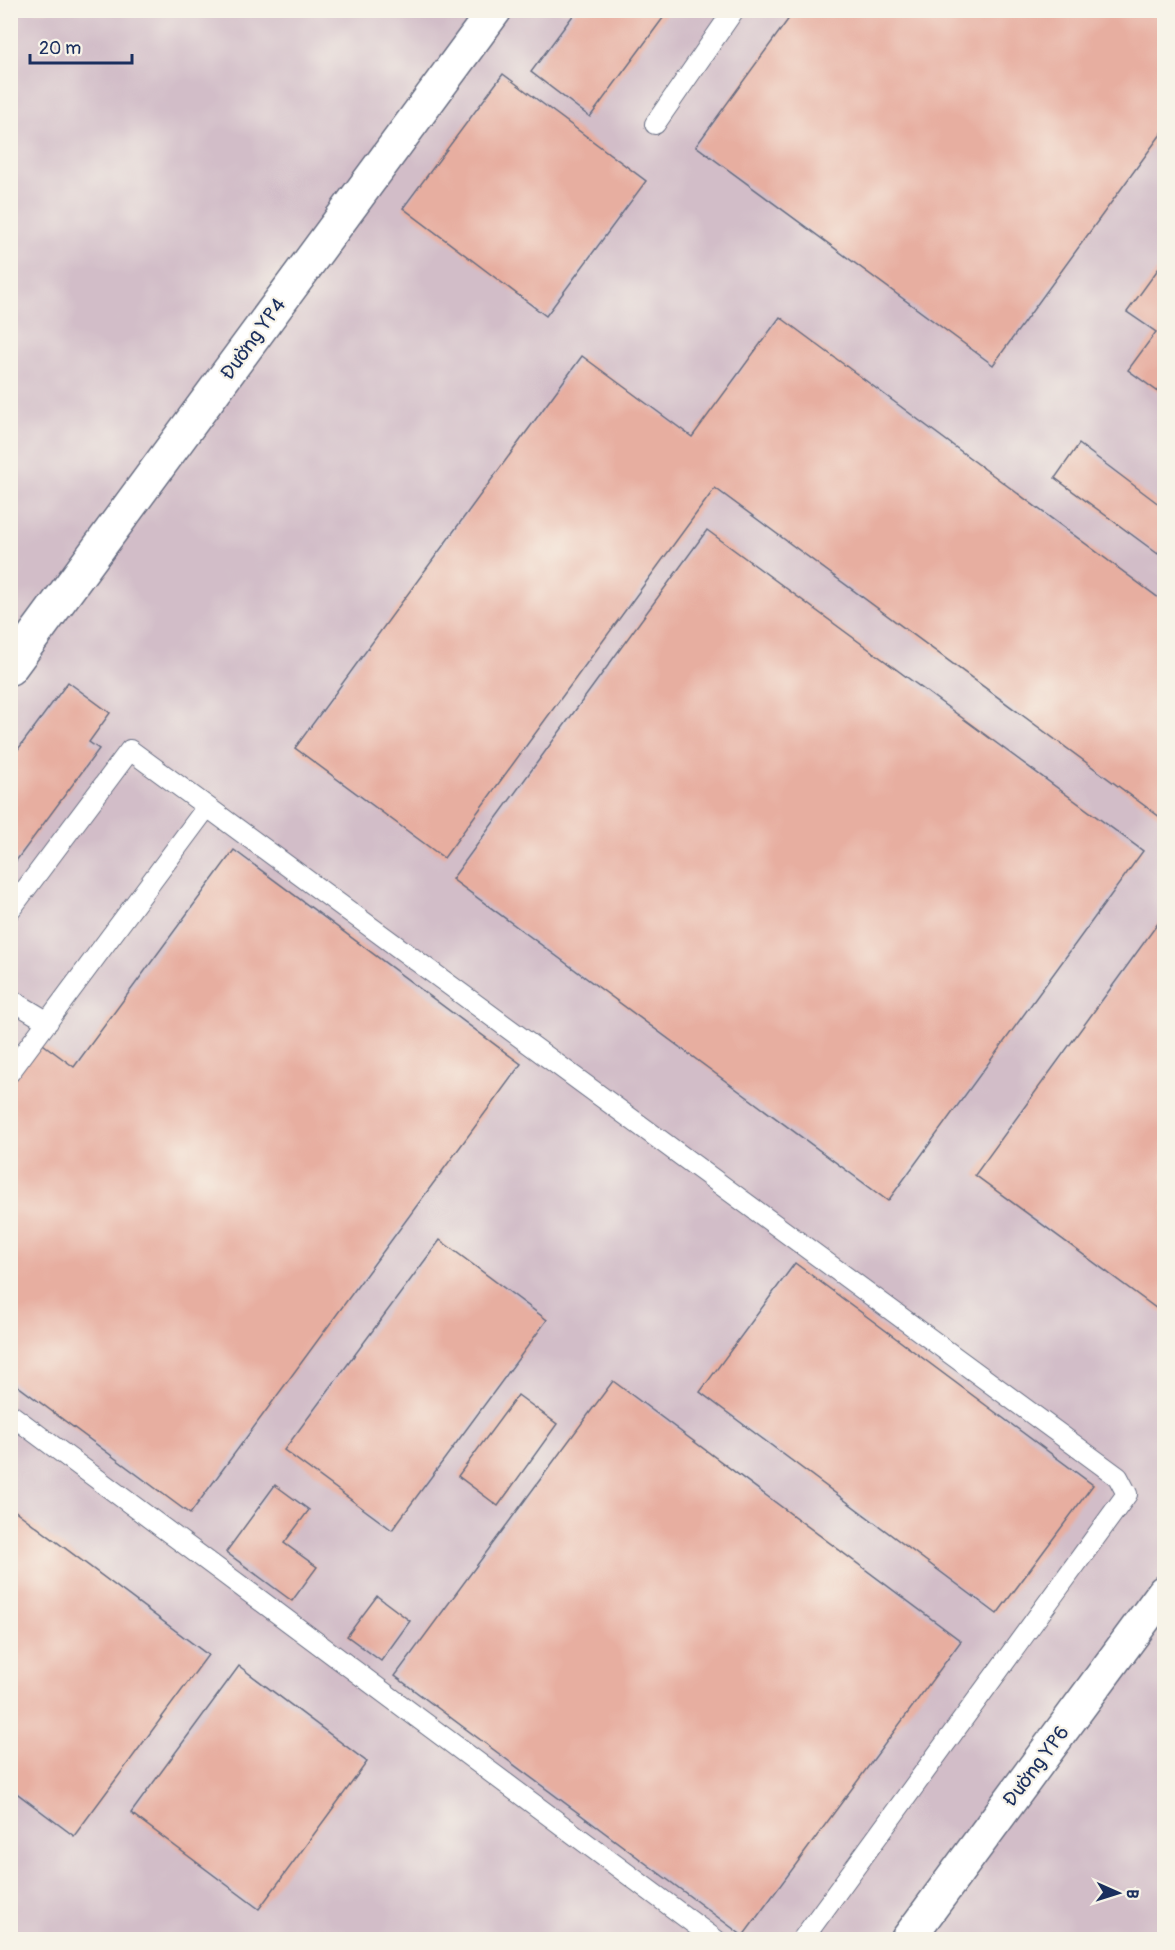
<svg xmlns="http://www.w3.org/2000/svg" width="1175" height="1950" font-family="Pangolin,sans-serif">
	<rect width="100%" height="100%" fill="#f7f3e8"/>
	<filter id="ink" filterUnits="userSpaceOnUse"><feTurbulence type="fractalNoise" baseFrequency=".0167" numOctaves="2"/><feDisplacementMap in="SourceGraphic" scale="12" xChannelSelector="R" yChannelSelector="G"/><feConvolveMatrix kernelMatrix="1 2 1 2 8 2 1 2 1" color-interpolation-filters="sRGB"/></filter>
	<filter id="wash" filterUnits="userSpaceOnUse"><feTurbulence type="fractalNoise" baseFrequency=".008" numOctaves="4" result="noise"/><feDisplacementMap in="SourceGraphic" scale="24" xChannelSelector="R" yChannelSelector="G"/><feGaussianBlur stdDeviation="1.35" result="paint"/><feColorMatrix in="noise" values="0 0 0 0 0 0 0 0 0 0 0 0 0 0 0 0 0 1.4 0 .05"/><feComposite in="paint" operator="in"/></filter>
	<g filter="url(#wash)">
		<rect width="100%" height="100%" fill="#f3e0c4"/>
		<path fill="#d2bdc8" d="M11 11H1164V1939H11Z"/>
		<g id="blocks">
			<path fill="#e7aea0" d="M577 10H669L590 117 531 72Z
				M795 10H1164V130L993 365 696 146Z
				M503 74 646 181 546 316 403 208Z
				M1164 261V396L1128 370 1156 332 1127 312Z
				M780 317 1164 602V820L715 488 444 858 295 748 582 356 692 437Z
				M1079 444 1164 508V544L1158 554 1055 478Z
				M707 530 1143 851 888 1201 452 879Z
				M68 682 110 713 89 742 99 749 10 869V760Z
				M234 850 521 1064 190 1514 10 1380V1082L40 1042 74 1067Z
				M1164 915V1314L975 1175Z
				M440 1240 547 1320 392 1530 284 1450Z
				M795 1263 1093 1485 997 1614 700 1392Z
				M613 1381 961 1641 743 1936 395 1676Z
				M518 1395 557 1424 498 1506 458 1476Z
				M275 1485 309 1510 284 1543 317 1567 292 1601 226 1552Z
				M10 1507 208 1655 74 1836 10 1788Z
				M377 1596 410 1621 381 1661 347 1636Z
				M239 1666 367 1762 259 1909 131 1813Z"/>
		</g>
	</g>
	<g filter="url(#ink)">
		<use href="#blocks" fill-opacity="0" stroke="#676d82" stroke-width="1.5"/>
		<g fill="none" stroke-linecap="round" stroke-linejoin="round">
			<g stroke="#676d82" stroke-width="22">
				<path id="lane" d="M655 124 734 10
					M10 910 130 750 1118 1477 1127 1494 802 1940
					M10 999 48 1022
					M10 1072 207 807
					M10 1414 716 1940"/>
			</g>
			<g stroke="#676d82" stroke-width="36">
				<path id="street" d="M10 668 495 10
					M907 1940 1164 1592"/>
			</g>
			<use href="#lane" stroke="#fff" stroke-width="20"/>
			<use href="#street" stroke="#fff" stroke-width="33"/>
		</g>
	</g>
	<g text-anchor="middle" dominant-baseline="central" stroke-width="4.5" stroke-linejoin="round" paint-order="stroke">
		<g font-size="20" fill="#1b2f5e" stroke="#f7f3e8">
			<text transform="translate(253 339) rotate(-54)">Đường YP4</text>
			<text transform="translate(1036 1766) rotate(-53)">Đường YP6</text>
		</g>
	</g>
	<rect width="1175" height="1950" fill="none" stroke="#f7f3e8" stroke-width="36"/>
	<g transform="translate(1118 1893) rotate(93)" stroke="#f7f3e8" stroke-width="4.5" paint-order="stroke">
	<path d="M0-4.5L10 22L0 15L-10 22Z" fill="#1b2f5e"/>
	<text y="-9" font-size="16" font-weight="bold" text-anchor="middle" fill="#1b2f5e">B</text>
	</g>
	<path d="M30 54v9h102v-9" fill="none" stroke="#1b2f5e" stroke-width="3"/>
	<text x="39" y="54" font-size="18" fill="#1b2f5e" stroke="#f7f3e8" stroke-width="4.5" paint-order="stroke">20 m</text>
</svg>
